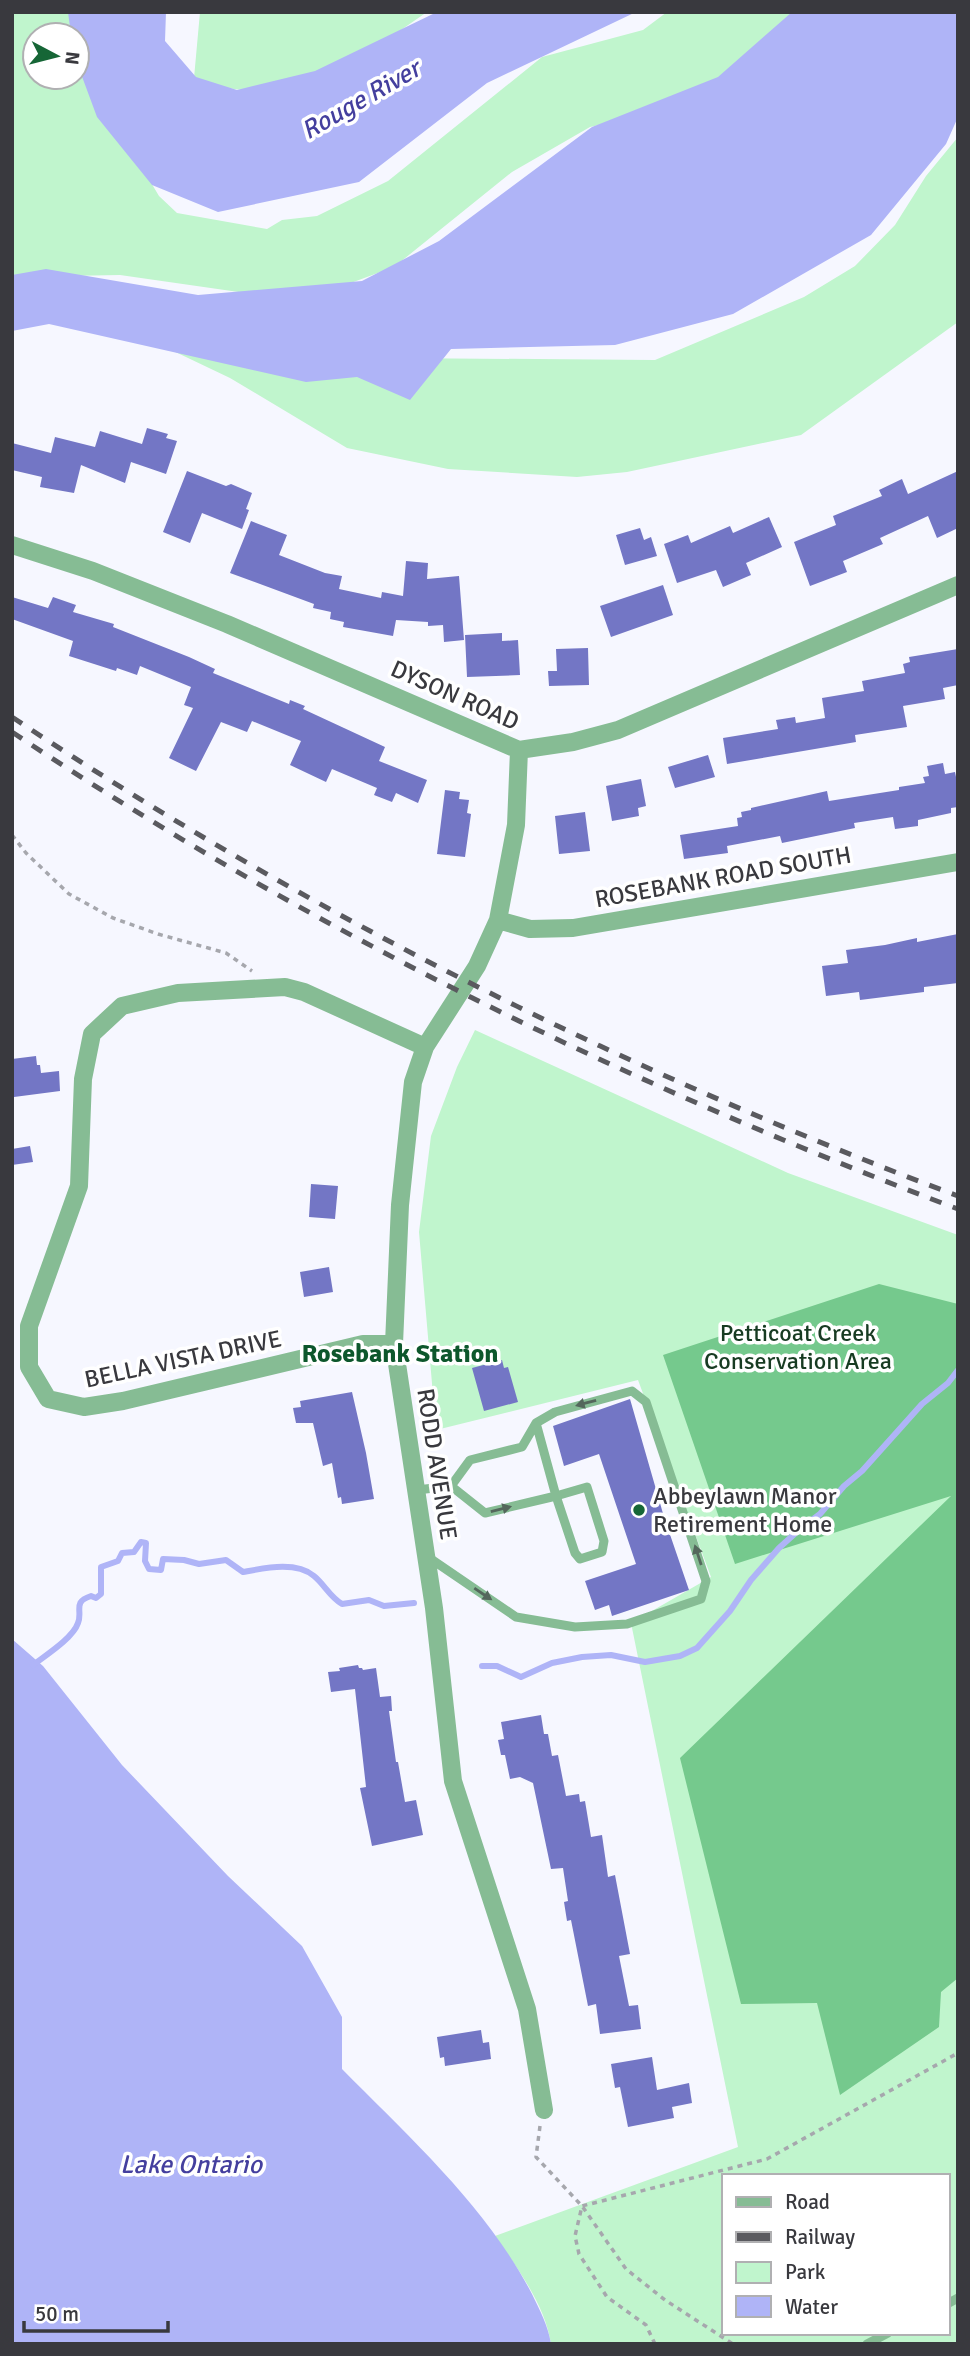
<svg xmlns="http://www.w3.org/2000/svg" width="970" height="2356" font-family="Signika,sans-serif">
	<rect width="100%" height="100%" fill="#f6f7ff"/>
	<path fill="#c0f5cd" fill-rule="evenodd" d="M12 12H81L110 114 159 196 177 213 267 229 282 220 317 216 388 181 542 57 643 30 667 12H802L695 104 590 127 512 172 394 267 302 301 120 275 12 277ZM35 35H77V77H35Z
		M200 12H427L385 41 306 82 260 92 208 86 194 78Z
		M958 137V322L801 435 627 472 577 477 448 469 347 448 230 378 123 327 394 358 655 360 804 297 855 266 895 225 926 176Z
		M475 1030 788 1173 958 1235V2344H551C545 2304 517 2268 495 2236L738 2147 631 1623 711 1577 638 1380 436 1430 419 1232 431 1136 457 1067ZM723 2176H947V2333H723Z"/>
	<path fill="#75c98d" d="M879 1284 958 1304V1978L941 1992 939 2027 840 2095 817 2003 741 2004 680 1758 951 1496 735 1564 663 1355Z"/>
	<path fill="#afb4f7" d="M68 12H166L165 41 196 77 237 90 315 71 437 12H636L487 83 359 182 218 212 152 185 97 117 77 63V35H71Z
		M792 12H958V117L946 144 871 235 733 314 615 345 451 349 410 400 357 377 306 382 49 324 12 331V275L46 269 198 295 362 281 439 241 592 127 718 77Z
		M12 1639 43 1666 122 1765 228 1876 302 1946 342 2017V2069C411 2139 486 2206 532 2294 540 2311 548 2325 551 2344H12Z"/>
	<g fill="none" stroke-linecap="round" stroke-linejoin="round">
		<path stroke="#afb4f7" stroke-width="6" d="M33 1665C46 1655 73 1638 78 1623 83 1611 72 1602 91 1596L96 1598 101 1594V1567L118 1561 122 1553 134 1552 141 1542 146 1543 145 1561 149 1569 161 1570 163 1559 184 1560 199 1564 226 1560 243 1572C265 1568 296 1561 314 1576 324 1584 330 1597 342 1604L369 1600 384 1606 414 1603
			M482 1666H497L521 1677 552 1663 582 1657 611 1655 645 1662 680 1656 697 1648 730 1611 751 1580 779 1548 800 1529 820 1514 844 1486 862 1471 922 1404 948 1383 958 1370"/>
	</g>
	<path fill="#7376c5" d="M147 428 168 434 166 438 177 441 166 474 131 462 125 483 81 465 74 493 40 487 42 477 12 470V443L51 453 55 437 95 447 100 431 142 444Z
		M187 471 226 486 231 484 252 493 246 509 249 510 242 529 202 513 190 543 163 532Z
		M958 471V528L937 538 928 516 880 538 883 544 843 561 847 572 810 586 794 542 836 525 833 516 882 496 879 490 902 479 908 494Z
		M769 517 782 547 746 563 751 575 723 587 716 570 677 583 664 544 688 535 691 543 730 526 733 533Z
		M251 521 287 535 279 555 325 573 342 576 339 589 381 598 382 592 403 596 406 561 428 563 427 579 459 576 464 640 444 642 443 625 428 626V622L396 620 393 636 343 627 344 622 330 619 331 612 313 608 314 604 230 573Z
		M640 528 644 540 651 537 657 556 625 565 616 535Z
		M663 585 673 615 611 637 600 606Z
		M12 597 48 608 53 597 76 605 73 612 114 624 113 627 189 657 215 669 213 673 289 704 290 700 305 706 303 709 385 747 379 761 427 780 418 803 396 793 392 802 374 795 377 788 332 769 326 782 290 765 301 741 252 721 247 732 221 722 196 771 169 758 193 708 184 705 191 687 140 666 137 675 117 668 116 671 69 656 73 641 12 619Z
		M502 633V641L518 640 520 675 467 677 465 635Z
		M588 648 589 685 549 686 548 671H557L556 649Z
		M958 649V685L943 688 945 699 903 706 907 727 855 735 856 742 727 764 723 738 778 729 776 720 795 717 796 723 825 718 822 698 864 691 862 681 905 673 903 664 910 662 909 657Z
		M708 755 715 777 675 788 668 767Z
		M943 763 945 774 955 772 958 787V807L951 808V813L918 820V826L895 829 893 817 854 823 855 828 782 843 780 836 727 846 728 853 684 859 680 835 738 826 737 818 742 817 741 812 751 810V808L827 791 829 801 899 790V787L925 783 923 777 929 776 927 766Z
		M641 779 646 806 638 808 639 816 612 821 606 786Z
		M445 790 460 792 459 799 469 800 467 813 471 814 465 857 437 854Z
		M585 812 590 851 559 854 555 816Z
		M958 934V983L924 987V992L860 1000 859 992 826 996 822 966 848 963 846 950 885 945 917 938V942Z
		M36 1056 37 1065H40L41 1073 59 1071 60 1091 14 1097 12 1059Z
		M30 1146 33 1162 12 1165V1149Z
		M311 1184 338 1186 335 1219 309 1217Z
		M329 1267 333 1292 304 1297 300 1272Z
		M502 1360 504 1368 508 1367 518 1402 484 1411 472 1368Z
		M352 1392 366 1453 374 1499 342 1504 341 1497 338 1498 332 1463 323 1466 313 1423H296L293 1408 301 1407 300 1401Z
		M630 1399 664 1517 689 1590 612 1616 609 1605 595 1610 585 1581 636 1564 599 1454 564 1466 553 1426Z
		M358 1665 359 1668H362L363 1670 376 1668 380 1697 391 1696 392 1711H389L396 1762H398L405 1802 416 1800 423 1835 372 1846 360 1788 366 1787 355 1689 331 1692 328 1672 340 1671 339 1668Z
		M541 1715 544 1734H548L552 1756 558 1755 566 1796 579 1794 580 1802 585 1801 591 1837 602 1835 608 1877 615 1875 630 1954 619 1956 629 2006 638 2005 641 2029 600 2034 596 2004 588 2006 571 1920 567 1921 564 1902 568 1901 563 1868 551 1869 533 1783 520 1777 510 1779 505 1755H501L498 1740 504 1739 501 1722Z
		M481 2030 483 2043 489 2042 491 2059 445 2066 444 2057 440 2058 437 2037Z
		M652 2057 657 2090 689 2083 692 2103 672 2107 674 2118 628 2127 620 2087 615 2088 611 2064Z"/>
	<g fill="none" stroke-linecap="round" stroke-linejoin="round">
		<path stroke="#a6a7ad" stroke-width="3.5" stroke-dasharray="5 5" stroke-linecap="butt" d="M12 835 26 853 69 894 113 918 158 934 226 953 252 971
			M540 2126 536 2157 582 2206 626 2269 665 2300 733 2344
			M655 2344 646 2325 607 2297 579 2254 575 2236 582 2206 767 2159 958 2053"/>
		<path stroke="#86bc94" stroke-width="9" d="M417 1490 451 1486
			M428 1557 516 1617 575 1627 627 1624 701 1599 706 1581 646 1402 632 1391 555 1412 536 1423 522 1447 470 1460 451 1486 485 1513 556 1496 575 1553 580 1559 602 1552 604 1541 587 1487 556 1496 536 1423
			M947 2304 958 2298
			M867 2344 888 2333"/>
		<path stroke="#86bc94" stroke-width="18" d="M12 545 93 571 227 624 519 750 573 742 618 730 958 585
			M519 750 516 825 498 920 477 966 425 1047 413 1082 400 1205 394 1344 434 1608 453 1781 527 2009 544 2110
			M498 920 530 929 573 928 958 862
			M394 1344H363L123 1401 84 1407 48 1399 29 1367V1326L79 1186 83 1079 92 1034 122 1006 178 993 285 987 304 992 425 1047"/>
		<path stroke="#5a5a5f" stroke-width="5" stroke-dasharray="12 12" stroke-linecap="butt" d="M12 717C306 913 627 1072 958 1196
			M12 732C306 928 628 1085 958 1209"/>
	</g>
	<defs><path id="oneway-solid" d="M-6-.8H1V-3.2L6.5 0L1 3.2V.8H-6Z" transform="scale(1.75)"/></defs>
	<g fill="#54675c">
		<use href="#oneway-solid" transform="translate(586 1403) rotate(165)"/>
		<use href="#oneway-solid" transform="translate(501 1509) rotate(-14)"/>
		<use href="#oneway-solid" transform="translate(698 1555) rotate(-108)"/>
		<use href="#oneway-solid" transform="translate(483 1594) rotate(34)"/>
	</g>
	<circle fill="#166636" stroke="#fff" stroke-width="2.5" cx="639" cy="1510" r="7"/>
	<g text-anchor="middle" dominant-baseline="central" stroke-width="7" stroke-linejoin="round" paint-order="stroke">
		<g font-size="24" fill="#39393e" stroke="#fff">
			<text transform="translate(455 695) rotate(24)">DYSON ROAD</text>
			<text transform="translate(723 877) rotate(-10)">ROSEBANK ROAD SOUTH</text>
			<text transform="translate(183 1359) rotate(-12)">BELLA VISTA DRIVE</text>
			<text transform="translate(437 1464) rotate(81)">RODD AVENUE</text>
		</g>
		<g font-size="24" fill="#173b22" stroke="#fff">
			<text x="798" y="1333">Petticoat Creek<tspan x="798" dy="28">Conservation Area</tspan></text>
		</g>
		<g font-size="24" fill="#39393e" stroke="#fff" text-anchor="start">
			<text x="653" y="1496">Abbeylawn Manor<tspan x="653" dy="28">Retirement Home</tspan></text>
		</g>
		<g font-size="26" font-style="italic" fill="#443f9e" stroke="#fff">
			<text transform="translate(361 100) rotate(-30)">Rouge River</text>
			<text x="191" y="2165">Lake Ontario</text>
		</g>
		<g font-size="26" font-weight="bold" fill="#0d572c" stroke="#fff">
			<text x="400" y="1354">Rosebank Station</text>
		</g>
	</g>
	<rect width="970" height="2356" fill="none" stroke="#39393e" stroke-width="28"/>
	<rect x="722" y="2174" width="228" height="161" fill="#ffffff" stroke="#b0b0b2" stroke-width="2"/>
	<rect x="736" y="2197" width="35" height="10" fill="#86bc94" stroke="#b0b0b2" stroke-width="2"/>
	<text x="785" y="2209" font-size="21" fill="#39393e">Road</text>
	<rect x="736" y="2232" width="35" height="10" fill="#5a5a5f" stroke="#b0b0b2" stroke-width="2"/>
	<text x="785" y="2244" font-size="21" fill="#39393e">Railway</text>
	<rect x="736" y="2262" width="35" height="21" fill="#c0f5cd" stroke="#b0b0b2" stroke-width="2"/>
	<text x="785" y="2279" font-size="21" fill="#39393e">Park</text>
	<rect x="736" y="2296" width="35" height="21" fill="#afb4f7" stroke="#b0b0b2" stroke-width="2"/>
	<text x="785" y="2314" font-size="21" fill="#39393e">Water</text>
	<g transform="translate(56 56) rotate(97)"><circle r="33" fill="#ffffff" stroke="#b0b0b2" stroke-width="2"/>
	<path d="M0-5L12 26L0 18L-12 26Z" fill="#166636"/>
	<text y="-10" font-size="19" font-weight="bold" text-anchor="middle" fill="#39393e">N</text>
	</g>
	<path d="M24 2321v10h144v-10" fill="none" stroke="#39393e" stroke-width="3.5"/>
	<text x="35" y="2321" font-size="21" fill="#39393e" stroke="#ffffff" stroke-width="5" paint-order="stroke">50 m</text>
</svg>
